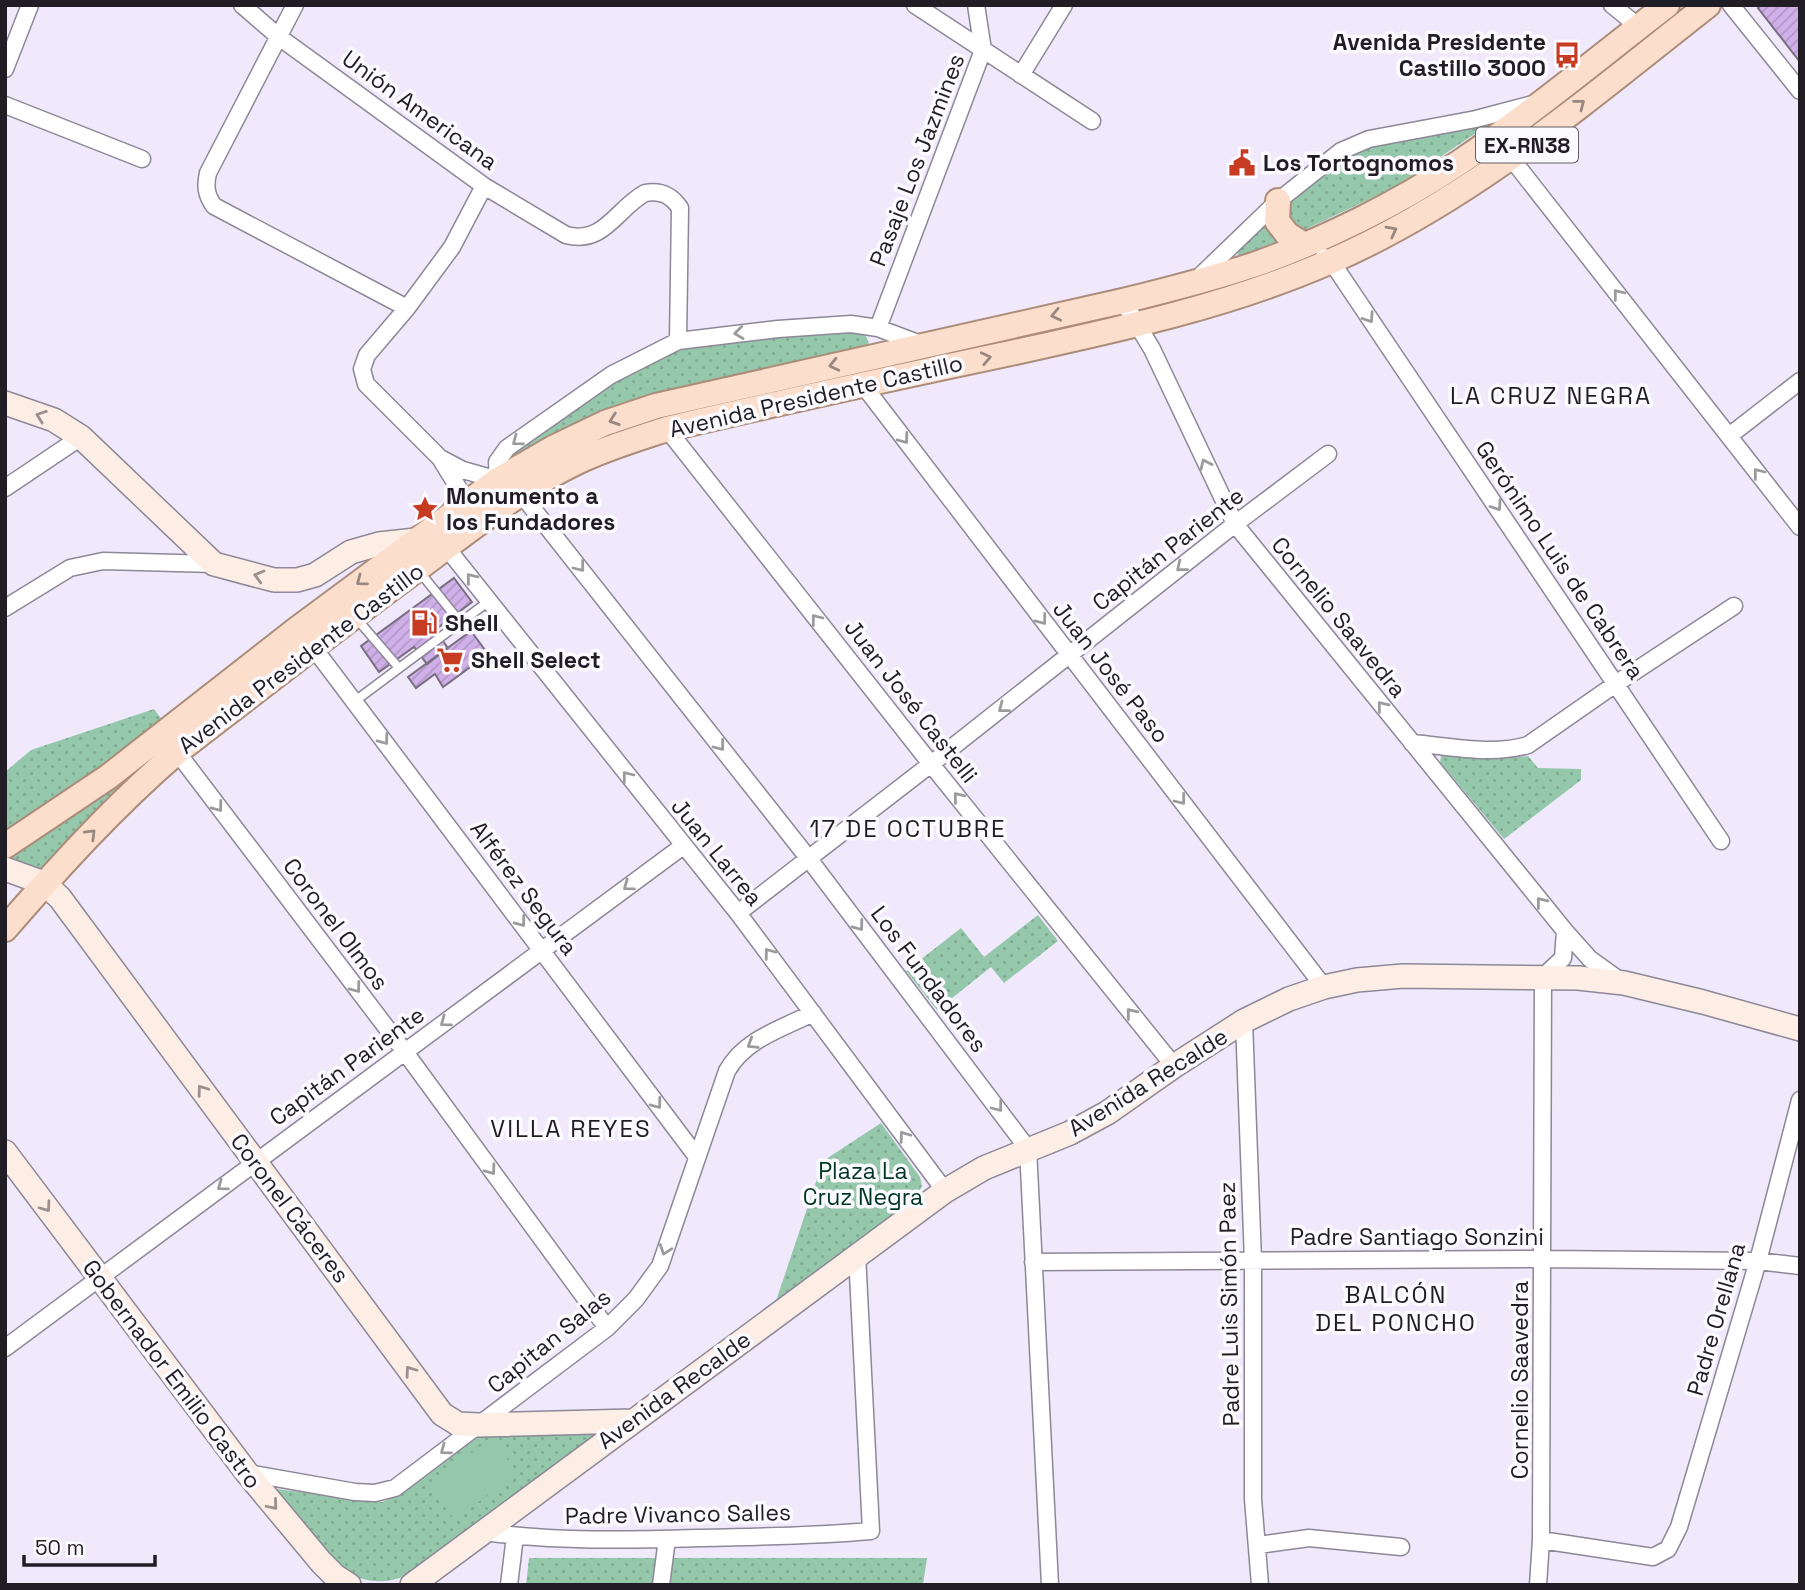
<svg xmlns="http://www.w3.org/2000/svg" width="1805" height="1590" font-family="'Space Grotesk',sans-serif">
	<defs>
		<pattern id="green-dots" width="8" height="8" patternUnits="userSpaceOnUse" patternTransform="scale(1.75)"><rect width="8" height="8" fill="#95c8aa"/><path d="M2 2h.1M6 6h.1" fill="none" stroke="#80ab92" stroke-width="1.8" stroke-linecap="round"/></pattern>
		<pattern id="building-hatch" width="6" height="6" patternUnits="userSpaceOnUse" patternTransform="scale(1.75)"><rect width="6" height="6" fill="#d0b0e9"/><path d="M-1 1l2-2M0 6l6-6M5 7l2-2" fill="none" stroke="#b297c8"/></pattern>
	</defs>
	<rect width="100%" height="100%" fill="#f0e9fc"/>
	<path fill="url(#green-dots)" d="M1488 125 1397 186 1302 231 1290 226 1286 206 1289 201 1314 179 1349 155 1371 146Z
		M1266 220 1278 241 1238 257V247Z
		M1111 315 1113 318 630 429 145 766 39 872 7 860 142 762 556 455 628 425Z
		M855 330 865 334 869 343 867 348 624 403 560 430 510 457H505L554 420 617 381 663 356 690 346 779 334Z
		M154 709 163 721 104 766 5 833V772L31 750Z
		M1445 753 1504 759 1528 756 1538 768 1581 769V780L1504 839 1440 762 1441 756Z
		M1038 915 1058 941 1004 983 991 967 937 1010 906 971 961 928 984 957Z
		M881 1123 920 1177 922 1186 916 1197 775 1304 823 1161Z
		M593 1430 594 1435 590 1440 403 1577C388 1582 375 1583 360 1578 338 1570 287 1508 268 1488L382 1502 392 1498 485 1431Z
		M529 1558H927L923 1585H526Z"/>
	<path fill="#95c8aa" d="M491 1438 517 1472 455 1520 428 1486Z"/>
	<path fill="url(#building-hatch)" stroke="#786f7f" stroke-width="2" d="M1761 5H1800V62L1758 8Z
		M454 578 472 602 435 630 448 648 427 664 414 647 379 672 361 646Z
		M471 631 488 654 443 687 435 674 416 688 408 677Z"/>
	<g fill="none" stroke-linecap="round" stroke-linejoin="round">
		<g stroke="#8d8798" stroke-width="11">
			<path id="lane" d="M419 571 460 622
				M356 618 399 668
				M355 701 489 601"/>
		</g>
		<g stroke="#8d8798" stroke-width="19">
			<path id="street" d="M242 5 279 37 484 186 566 235C604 245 616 209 645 193 661 190 671 195 680 208L678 341
				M295 5 208 173C205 186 206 195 214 206L407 308
				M915 5 1092 121
				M1612 5 1639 27
				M1731 5 1800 91
				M5 69 30 5
				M1021 75 1064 5
				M5 105 142 159
				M1511 158 1800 527
				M1324 257 1331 261 1721 841
				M1197 279 1278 201 1341 151 1369 139 1476 119 1533 104
				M1123 301 1152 349 1235 524 1565 931 1590 959 1622 982
				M878 328 983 50 976 5
				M863 385 1324 987
				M667 429 931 764 1174 1066
				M1729 436 1800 381
				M440 458 463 470 498 480 497 462 507 448 611 375 678 341 778 329 851 324 878 328 923 345
				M5 488 81 437
				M522 495 809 859 1028 1149 1050 1585
				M467 502 440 458 366 384 362 369 367 355 407 308 452 247 484 186
				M446 547 738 913 945 1191
				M5 608 70 568 103 561 214 564
				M313 647 697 1157
				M1412 743C1449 746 1492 756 1528 745L1617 683 1734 606
				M177 752 405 1052 607 1328
				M738 913 931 764 1235 524 1328 454
				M1244 1021 1253 1261V1499L1260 1585
				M1033 1262 1543 1259 1758 1261 1800 1266
				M5 1348 683 846
				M247 1473 355 1492 375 1493 395 1488 607 1328 636 1299 660 1266 727 1071C745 1039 781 1029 813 1013
				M485 1532C556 1542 628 1540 700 1538 757 1537 814 1536 871 1531L857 1254
				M1541 1540 1653 1557 1668 1549 1679 1527 1758 1261 1800 1100
				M1258 1545 1309 1538 1401 1547
				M509 1585 515 1536
				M661 1585 667 1539
				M1538 1585 1541 1540 1543 977 1563 958 1565 931"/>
		</g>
		<g stroke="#8d8798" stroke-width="26">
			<path id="secondary" d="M5 403 54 420 81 437 214 564 274 580H297L315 575 351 552 379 544 416 540
				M5 869 44 883 60 898 442 1414 458 1424 479 1425 632 1421
				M5 1152 247 1473 321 1562 335 1576 349 1585
				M412 1585 945 1191 984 1168 1070 1133 1107 1113 1174 1066 1244 1021 1289 999 1324 987 1357 980 1403 976 1578 978 1624 983 1703 1002 1800 1029"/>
		</g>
		<g stroke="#ac8c7a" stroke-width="28">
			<path id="primary" d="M1278 201 1277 221 1287 234 1304 245
				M5 846 108 777 296 630 498 480 555 447 605 423 656 406 1123 301C1168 290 1212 279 1256 264 1324 240 1399 203 1460 162 1531 114 1598 58 1667 5
				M5 929C59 867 114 806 177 752 251 695 325 637 401 581 457 540 514 492 577 462 606 448 636 439 667 429 784 401 902 376 1020 351 1125 328 1230 305 1329 262 1470 201 1588 99 1708 5"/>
		</g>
		<use href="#lane" stroke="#fff" stroke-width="8"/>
		<use href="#street" stroke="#fff" stroke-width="16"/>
		<use href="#secondary" stroke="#fdeee5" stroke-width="23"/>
		<use href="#primary" stroke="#fbdecb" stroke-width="24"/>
	</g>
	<defs><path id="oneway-chevron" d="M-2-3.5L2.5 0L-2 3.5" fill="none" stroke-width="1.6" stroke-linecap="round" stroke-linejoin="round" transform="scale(1.75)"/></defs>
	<g stroke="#988880">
		<use href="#oneway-chevron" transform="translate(1580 104) rotate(-38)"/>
		<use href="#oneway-chevron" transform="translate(1392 231) rotate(-28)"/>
		<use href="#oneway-chevron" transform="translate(1056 315) rotate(168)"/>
		<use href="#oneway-chevron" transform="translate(986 358) rotate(-12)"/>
		<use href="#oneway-chevron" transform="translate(834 365) rotate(167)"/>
		<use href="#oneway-chevron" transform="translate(614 420) rotate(161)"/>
		<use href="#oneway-chevron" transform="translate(361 581) rotate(143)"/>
		<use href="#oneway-chevron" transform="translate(91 834) rotate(-45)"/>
	</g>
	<g stroke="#9b9a9c">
		<use href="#oneway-chevron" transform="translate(1618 294) rotate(-128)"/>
		<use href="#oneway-chevron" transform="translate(1369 318) rotate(56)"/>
		<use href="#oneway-chevron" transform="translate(739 333) rotate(173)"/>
		<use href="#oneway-chevron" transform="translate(904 439) rotate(53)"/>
		<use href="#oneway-chevron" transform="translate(517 441) rotate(143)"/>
		<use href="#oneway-chevron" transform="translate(1205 464) rotate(-115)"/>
		<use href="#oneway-chevron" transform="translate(1758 473) rotate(-128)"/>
		<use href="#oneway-chevron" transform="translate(1497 506) rotate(56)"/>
		<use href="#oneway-chevron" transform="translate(580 567) rotate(52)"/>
		<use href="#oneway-chevron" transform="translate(1181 567) rotate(141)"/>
		<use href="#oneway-chevron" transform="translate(471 578) rotate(-129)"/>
		<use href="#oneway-chevron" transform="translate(816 619) rotate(-128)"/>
		<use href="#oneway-chevron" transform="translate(1042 620) rotate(53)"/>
		<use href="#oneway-chevron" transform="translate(1382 706) rotate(-129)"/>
		<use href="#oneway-chevron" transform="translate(1003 708) rotate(142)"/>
		<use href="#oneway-chevron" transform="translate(384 740) rotate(53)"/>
		<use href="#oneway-chevron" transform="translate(720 746) rotate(52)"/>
		<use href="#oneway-chevron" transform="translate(627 776) rotate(-128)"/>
		<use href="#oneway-chevron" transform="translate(958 797) rotate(-129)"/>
		<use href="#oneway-chevron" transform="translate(1181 800) rotate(52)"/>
		<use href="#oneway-chevron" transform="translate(218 807) rotate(53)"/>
		<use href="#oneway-chevron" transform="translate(628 886) rotate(144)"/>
		<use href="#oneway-chevron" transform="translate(1541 902) rotate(-129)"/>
		<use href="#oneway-chevron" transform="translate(521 922) rotate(53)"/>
		<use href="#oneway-chevron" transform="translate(859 926) rotate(53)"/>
		<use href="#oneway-chevron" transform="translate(769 953) rotate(-127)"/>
		<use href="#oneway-chevron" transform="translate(356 988) rotate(53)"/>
		<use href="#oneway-chevron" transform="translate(1131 1013) rotate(-129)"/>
		<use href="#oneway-chevron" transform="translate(445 1022) rotate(143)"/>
		<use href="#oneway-chevron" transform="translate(752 1044) rotate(148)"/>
		<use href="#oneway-chevron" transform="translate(657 1104) rotate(53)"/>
		<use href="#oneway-chevron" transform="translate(998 1107) rotate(52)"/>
		<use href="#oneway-chevron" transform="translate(904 1136) rotate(-126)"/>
		<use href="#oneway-chevron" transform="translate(491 1170) rotate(54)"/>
		<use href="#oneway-chevron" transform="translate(222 1186) rotate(144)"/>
		<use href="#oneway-chevron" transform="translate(665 1250) rotate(109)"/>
		<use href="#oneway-chevron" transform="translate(445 1450) rotate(143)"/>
	</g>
	<g stroke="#9a908e">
		<use href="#oneway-chevron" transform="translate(41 416) rotate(-160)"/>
		<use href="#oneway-chevron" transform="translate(259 576) rotate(-165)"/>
		<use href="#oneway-chevron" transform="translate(202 1090) rotate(-126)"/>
		<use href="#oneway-chevron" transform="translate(46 1207) rotate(54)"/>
		<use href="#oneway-chevron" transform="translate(410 1371) rotate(-126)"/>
		<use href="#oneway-chevron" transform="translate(273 1505) rotate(50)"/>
	</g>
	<defs>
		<g id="bus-bare" transform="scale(2.1)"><path d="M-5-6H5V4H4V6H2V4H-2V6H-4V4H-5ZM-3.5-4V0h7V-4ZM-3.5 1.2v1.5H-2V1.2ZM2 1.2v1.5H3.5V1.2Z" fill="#c63b22" stroke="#fbfafe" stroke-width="2.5" paint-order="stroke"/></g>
		<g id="civic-bare" transform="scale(2.1)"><path d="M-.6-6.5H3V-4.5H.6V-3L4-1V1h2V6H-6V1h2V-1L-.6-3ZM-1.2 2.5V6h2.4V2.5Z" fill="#c63b22" stroke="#fbfafe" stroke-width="2.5" paint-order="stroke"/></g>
		<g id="sight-bare" transform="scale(2.1)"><path d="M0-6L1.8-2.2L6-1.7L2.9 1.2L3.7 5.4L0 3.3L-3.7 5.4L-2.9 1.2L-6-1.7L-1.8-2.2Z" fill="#c63b22" stroke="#fbfafe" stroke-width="2.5" paint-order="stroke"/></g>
		<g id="fuel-bare" transform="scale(2.1)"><path d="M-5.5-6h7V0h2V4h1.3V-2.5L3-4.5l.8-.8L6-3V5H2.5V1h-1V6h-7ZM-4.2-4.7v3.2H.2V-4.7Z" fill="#c63b22" stroke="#fbfafe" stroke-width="2.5" paint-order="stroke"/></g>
		<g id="supermarket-bare" transform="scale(2.1)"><path d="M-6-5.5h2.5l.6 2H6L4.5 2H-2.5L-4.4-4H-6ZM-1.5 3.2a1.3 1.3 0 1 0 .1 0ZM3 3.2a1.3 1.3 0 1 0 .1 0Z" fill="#c63b22" stroke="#fbfafe" stroke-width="2.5" paint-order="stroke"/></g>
	</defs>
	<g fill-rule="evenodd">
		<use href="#bus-bare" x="1567" y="55"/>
		<use href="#civic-bare" x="1242" y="163"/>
		<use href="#sight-bare" x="425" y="509"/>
		<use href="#fuel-bare" x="424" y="623"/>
		<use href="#supermarket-bare" x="450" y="660"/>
	</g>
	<g text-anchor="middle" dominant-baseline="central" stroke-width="7" stroke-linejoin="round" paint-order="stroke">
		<rect fill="#fbfafe" stroke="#626065" stroke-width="2" x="1476" y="127.5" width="102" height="35" rx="5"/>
		<g font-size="21" font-weight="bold" fill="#201e24">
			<text x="1527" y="145">EX-RN38</text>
		</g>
		<g font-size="23" font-weight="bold" fill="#201e24" stroke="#fbfafe" text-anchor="start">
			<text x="1546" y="42" text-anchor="end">Avenida Presidente<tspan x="1546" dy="26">Castillo 3000</tspan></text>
			<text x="1263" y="163">Los Tortognomos</text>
			<text x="446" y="496">Monumento a<tspan x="446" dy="26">los Fundadores</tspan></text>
			<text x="445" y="623">Shell</text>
			<text x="471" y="660">Shell Select</text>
		</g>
		<g font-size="23" fill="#201e24" stroke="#fbfafe">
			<text transform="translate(420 110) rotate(36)">Unión Americana</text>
			<text transform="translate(917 160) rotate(-69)">Pasaje Los Jazmines</text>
			<text transform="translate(816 396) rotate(-13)">Avenida Presidente Castillo</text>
			<text transform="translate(1168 549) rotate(-38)">Capitán Pariente</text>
			<text transform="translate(1560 560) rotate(56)">Gerónimo Luis de Cabrera</text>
			<text transform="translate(1339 617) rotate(51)">Cornelio Saavedra</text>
			<text transform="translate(301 658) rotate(-37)">Avenida Presidente Castillo</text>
			<text transform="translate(1111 672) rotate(52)">Juan José Paso</text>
			<text transform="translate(911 701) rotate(52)">Juan José Castelli</text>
			<text transform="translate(717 852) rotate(51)">Juan Larrea</text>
			<text transform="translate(524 888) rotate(53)">Alférez Segura</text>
			<text transform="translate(336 924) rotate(53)">Coronel Olmos</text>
			<text transform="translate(929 979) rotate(53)">Los Fundadores</text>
			<text transform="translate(347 1066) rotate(-36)">Capitán Pariente</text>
			<text transform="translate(1148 1082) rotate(-32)">Avenida Recalde</text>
			<text transform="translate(290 1208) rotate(53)">Coronel Cáceres</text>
			<text x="1417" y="1237">Padre Santiago Sonzini</text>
			<text transform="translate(1229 1304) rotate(-91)">Padre Luis Simón Paez</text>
			<text transform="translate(1716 1319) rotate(-74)">Padre Orellana</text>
			<text transform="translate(549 1341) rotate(-39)">Capitan Salas</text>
			<text transform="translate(172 1374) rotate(53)">Gobernador Emilio Castro</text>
			<text transform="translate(1520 1380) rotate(-90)">Cornelio Saavedra</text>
			<text transform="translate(674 1390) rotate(-36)">Avenida Recalde</text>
			<text transform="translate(678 1514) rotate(-1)">Padre Vivanco Salles</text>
		</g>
		<g font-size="23" fill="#00361f" stroke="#fbfafe">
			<text x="863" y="1171">Plaza La<tspan x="863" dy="26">Cruz Negra</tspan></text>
		</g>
		<g font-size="24" letter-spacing="2" fill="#201e24" stroke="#fbfafe">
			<text x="1551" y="395">LA CRUZ NEGRA</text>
			<text x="908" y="828">17 DE OCTUBRE</text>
			<text x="571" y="1128">VILLA REYES</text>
			<text x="1396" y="1294">BALCÓN<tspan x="1396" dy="28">DEL PONCHO</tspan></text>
		</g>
	</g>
	<rect width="1805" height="1590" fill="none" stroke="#201e24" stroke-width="14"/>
	<path d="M24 1555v10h131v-10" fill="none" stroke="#201e24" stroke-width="3.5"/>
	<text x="35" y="1555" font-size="21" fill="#201e24" stroke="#fbfafe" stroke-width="5" paint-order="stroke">50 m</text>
</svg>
